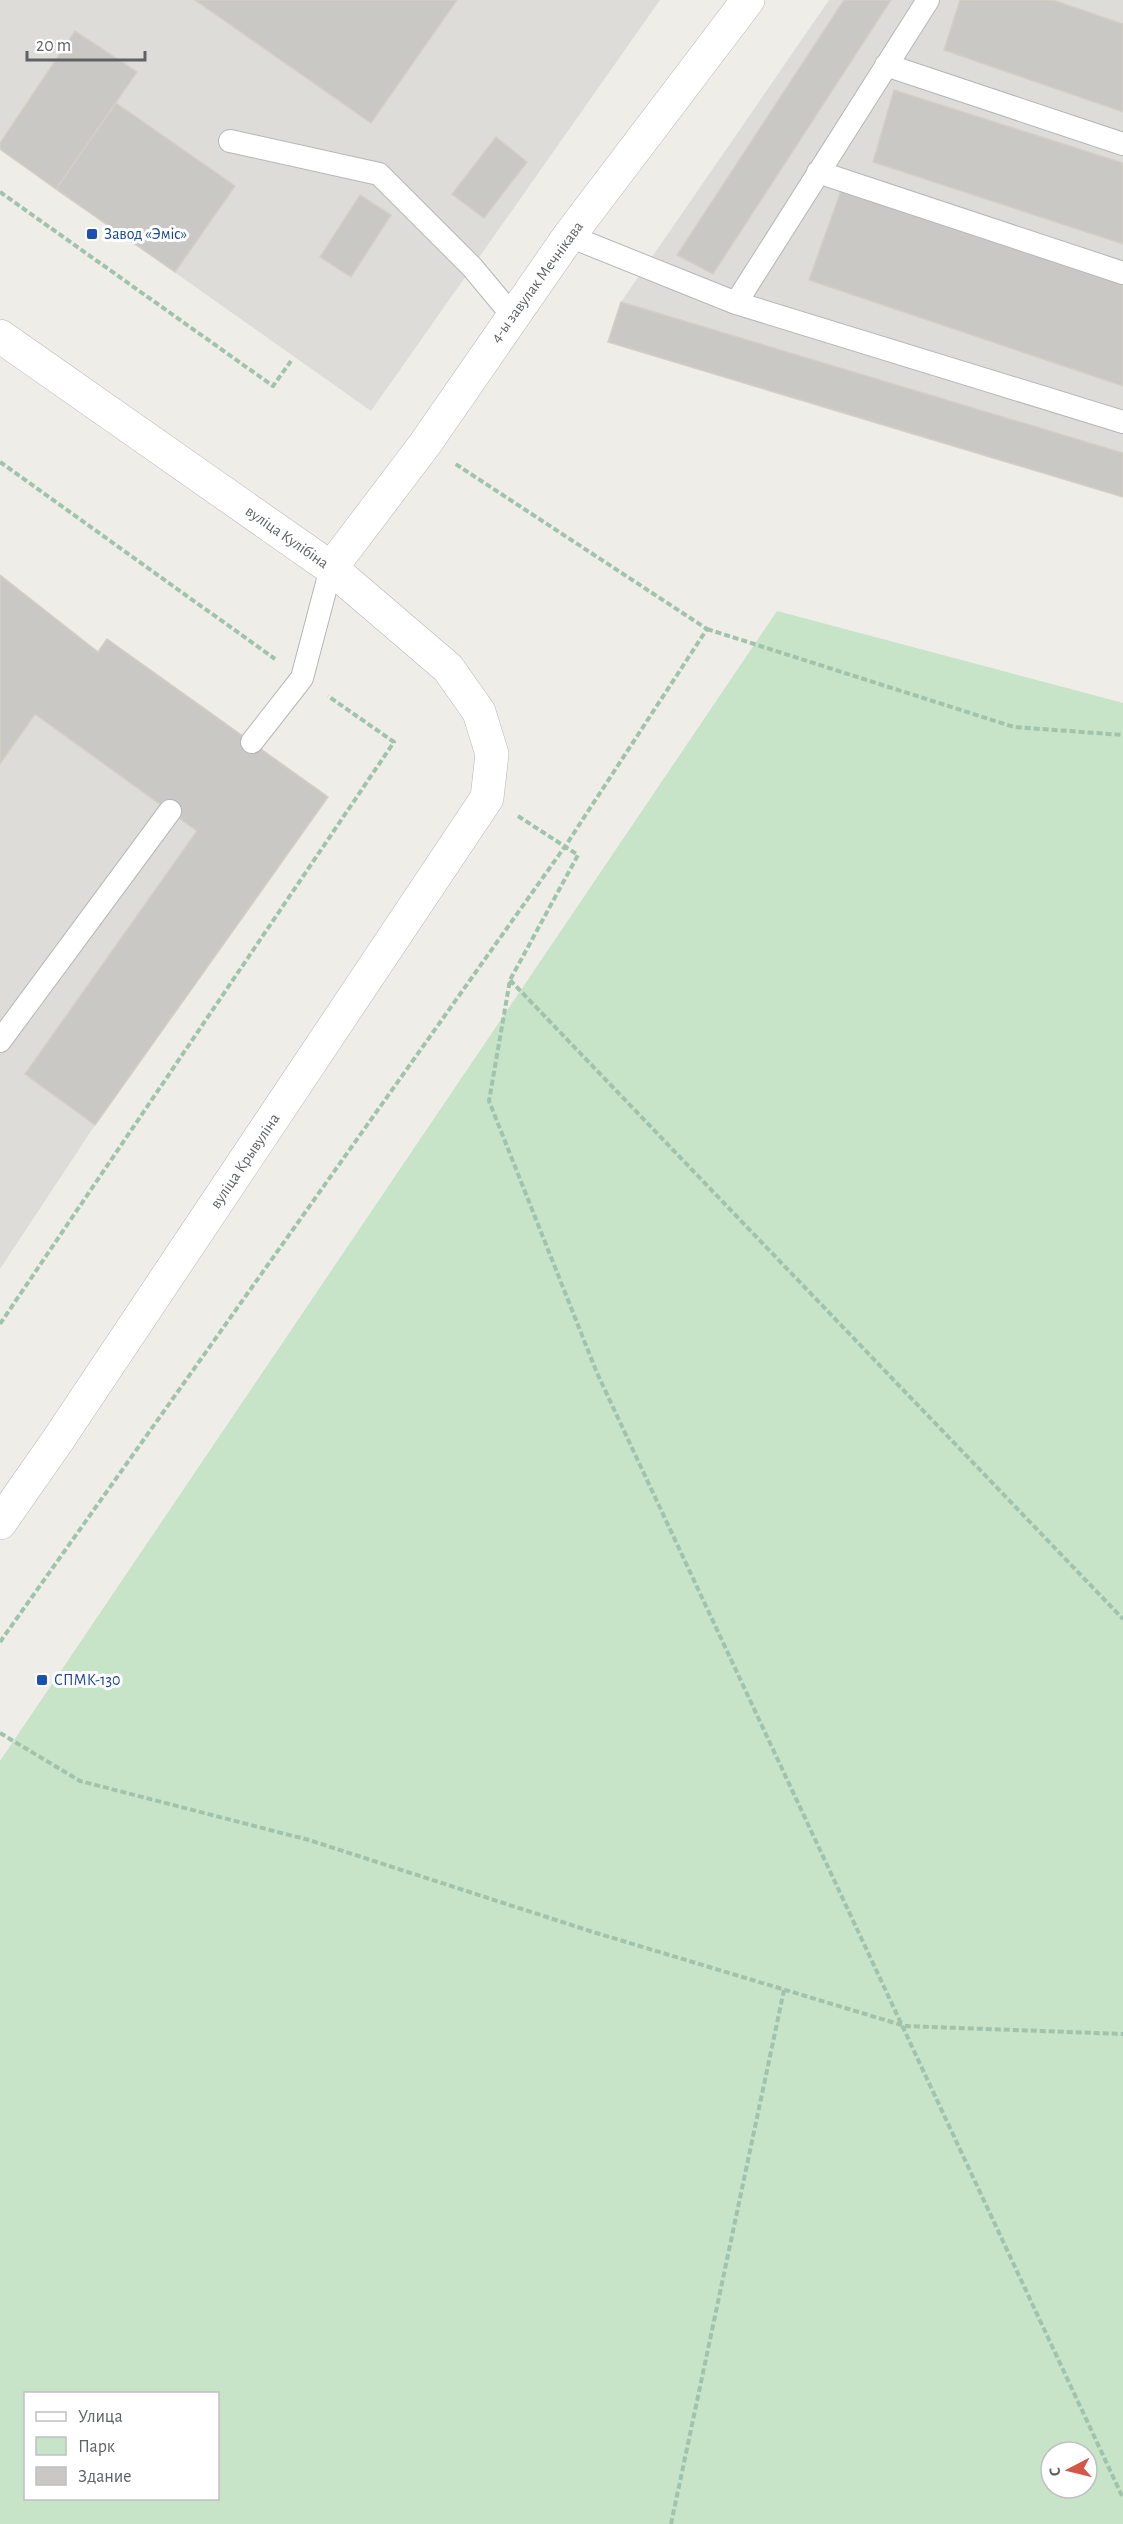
<svg xmlns="http://www.w3.org/2000/svg" width="1123" height="2524" font-family="'Alegreya Sans',sans-serif">
	<rect width="100%" height="100%" fill="#efede7"/>
	<path fill="#dedcd9" d="M0 0H660L371 411 0 149Z
		M829 0H1123V497L608 342 621 302Z
		M0 575 97 652 107 639 328 797 95 1125 0 1269Z"/>
	<path fill="#c7e3c8" fill-rule="evenodd" d="M777 611 1123 703V2524H0V1761ZM26 2394H218V2498H26ZM1051 2452H1087V2488H1051Z"/>
	<path fill="#cac8c4" stroke="#d3cfc6" stroke-width="1.5" d="M195 0H457L371 123Z
		M844 0H891L713 274 677 255Z
		M960 0H1053L1123 24V112L944 50Z
		M75 31 137 72 56 189 0 149V143Z
		M894 90 1123 163V244L873 162Z
		M116 103 235 186 175 272 56 189Z
		M496 137 527 162 484 218 452 194Z
		M841 191 1123 285V386L809 280Z
		M360 195 391 215 351 277 320 257Z
		M621 302 1123 453V497L608 342Z
		M0 575 98 652 107 639 328 797 95 1125 25 1074 197 831 35 714 0 764Z"/>
	<g fill="none" stroke-linecap="round" stroke-linejoin="round">
		<g stroke="#b4b7ba" stroke-width="24">
			<path id="service" d="M886 65 1123 144
				M230 141 379 174 472 267 512 315
				M818 172 1123 273
				M569 236 736 303 1123 422
				M736 303 928 0
				M252 742 302 678 331 568
				M0 1041 170 811"/>
		</g>
		<g stroke="#b4b7ba" stroke-width="34">
			<path id="minor" d="M331 568 425 444 569 236 748 0"/>
		</g>
		<g stroke="#b3b6ba" stroke-width="34">
			<path id="secondary" d="M0 336 331 568 448 668 479 712 492 754 487 798 58 1440 0 1523"/>
		</g>
		<path stroke="#a1c3ac" stroke-width="4" stroke-dasharray="6 3" stroke-linecap="butt" d="M0 192 273 386 291 361
			M0 462 275 659
			M707 629 1014 727 1123 735
			M518 816 578 855 510 980 489 1101 597 1373 1123 2498
			M510 980 1123 1619
			M0 1324 394 742 328 696
			M0 1642 566 845 707 629 454 463
			M0 1733 80 1781 309 1840 593 1932 905 2026 1123 2034
			M671 2524 784 1990"/>
		<use href="#service" stroke="#fff" stroke-width="22"/>
		<use href="#minor" stroke="#fff" stroke-width="33"/>
		<use href="#secondary" stroke="#fff" stroke-width="33"/>
	</g>
	<g fill="#1a4fb4" stroke="#fff" stroke-width="2">
		<rect x="86" y="228" width="12" height="12" rx="3"/>
		<rect x="36" y="1674" width="12" height="12" rx="3"/>
	</g>
	<g text-anchor="middle" dominant-baseline="central" stroke-width="6" stroke-linejoin="round" paint-order="stroke">
		<g font-size="16" fill="#164399" stroke="#fff" text-anchor="start">
			<text x="104" y="234">Завод «Эміс»</text>
			<text x="54" y="1680">СПМК-130</text>
		</g>
		<g font-size="16" fill="#5f6265" stroke="#fff">
			<text transform="translate(537 282) rotate(-54)">4-ы завулак Мечнікава</text>
			<text transform="translate(287 537) rotate(35)">вуліца Кулібіна</text>
			<text transform="translate(245 1161) rotate(-56)">вуліца Крывуліна</text>
		</g>
	</g>
	<rect x="24" y="2392" width="195" height="108" fill="#ffffff" stroke="#bfc0c1" stroke-width="1.5"/>
	<rect x="36" y="2412" width="30" height="9" fill="#ffffff" stroke="#bfc0c1" stroke-width="1.5"/>
	<text x="78" y="2422" font-size="18" fill="#5f6265">Улица</text>
	<rect x="36" y="2437" width="30" height="18" fill="#c7e3c8" stroke="#bfc0c1" stroke-width="1.5"/>
	<text x="78" y="2452" font-size="18" fill="#5f6265">Парк</text>
	<rect x="36" y="2467" width="30" height="18" fill="#cac8c4" stroke="#bfc0c1" stroke-width="1.5"/>
	<text x="78" y="2482" font-size="18" fill="#5f6265">Здание</text>
	<g transform="translate(1069 2470) rotate(263)"><circle r="28" fill="#ffffff" stroke="#bfc0c1" stroke-width="1.5"/>
	<path d="M0-4.5L10 22L0 15L-10 22Z" fill="#d55547"/>
	<text y="-9" font-size="16" font-weight="bold" text-anchor="middle" fill="#5f6265">С</text>
	</g>
	<path d="M27 51v9h118v-9" fill="none" stroke="#5f6265" stroke-width="3"/>
	<text x="36" y="51" font-size="18" fill="#5f6265" stroke="#ffffff" stroke-width="4.5" paint-order="stroke">20 m</text>
</svg>
